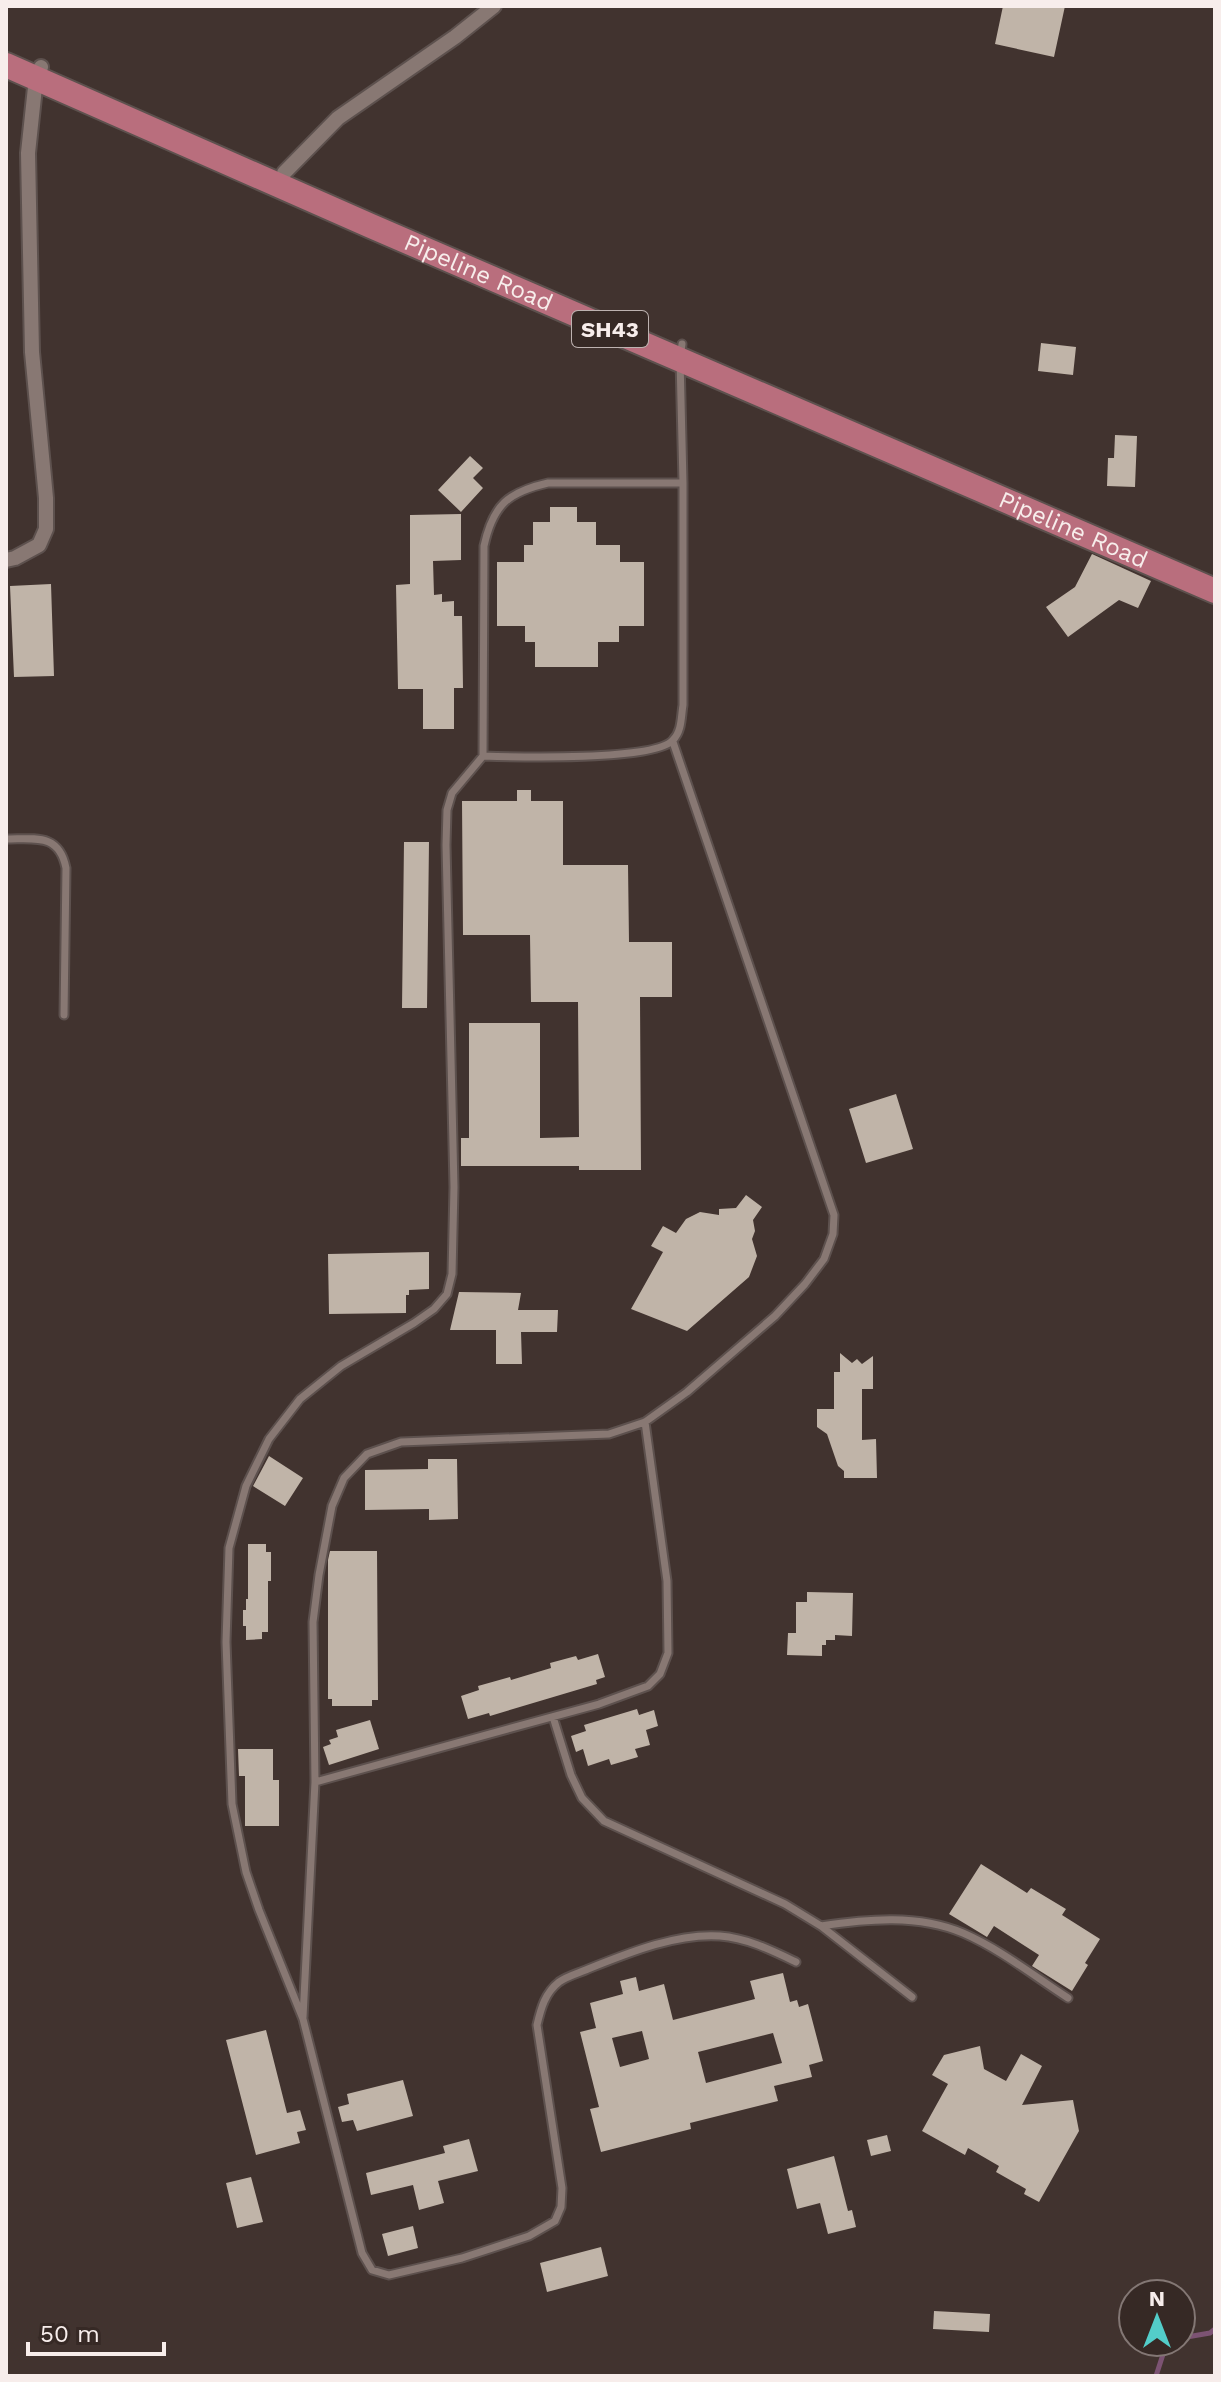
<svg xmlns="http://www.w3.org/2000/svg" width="1221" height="2382" font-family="'Work Sans',sans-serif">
	<rect width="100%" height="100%" fill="#41332f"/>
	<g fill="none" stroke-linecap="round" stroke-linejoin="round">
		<path stroke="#7c5373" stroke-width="5" d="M1181 2338 1210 2333 1215 2329
			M1156 2376 1167 2342"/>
	</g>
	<path fill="#c0b4a8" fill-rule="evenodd" d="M1003 6H1065L1054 57 995 44Z
		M1041 343 1076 347 1073 375 1038 371Z
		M1115 435 1137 436 1135 487 1107 486 1108 458H1114Z
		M470 456 483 468 473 478 483 488 461 512 438 490Z
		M550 507H577V522H596V545H620V562H644V626H619V642H598V667H535V642H525V626H497V562H524V545H533V522H550Z
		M461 514V560L433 561 434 595 442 594V602L454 601V616H462L463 688H454V729H423V689H398L396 585 410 584V515Z
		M1092 554 1151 581 1138 608 1119 600 1068 637 1046 607 1075 587Z
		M51 584 54 676 14 677 10 586Z
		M517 790H531V801H563V865H628L629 942H672V997H640L641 1170H579V1166H461V1138H469V1023H540V1138L579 1137 578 1002H531L530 935H463L462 801H517Z
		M404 842H429L427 1008H402Z
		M896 1094 913 1149 866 1163 849 1109Z
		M746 1195 762 1207 753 1220 755 1231 752 1239 757 1256 749 1277 687 1331 631 1309 663 1252 651 1246 663 1226 676 1233 686 1219 700 1212 719 1215V1209L736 1208Z
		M429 1252V1289L409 1290V1295H406V1313L329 1314 328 1254Z
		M459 1292 521 1293 518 1310H558L557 1332H521L522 1364H496V1330H450Z
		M840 1353 852 1363 857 1359 862 1364 873 1356V1389H862V1440L876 1439 877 1478H844V1471L838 1466 827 1434 817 1427V1409H834V1372H840Z
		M269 1456 303 1478 285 1506 253 1486Z
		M428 1459H457L458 1519 429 1520V1509L365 1510V1470L428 1469Z
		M248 1544H266V1552H271V1581H268V1632H262V1639L246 1640V1626H243V1610H246V1599H248Z
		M330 1551H377L378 1700H372V1706H332V1699H328V1560Z
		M807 1592 853 1593 852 1636 835 1635V1640H826V1645H822V1656L787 1655 788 1633H796V1602H807Z
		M598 1654 605 1677 596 1680 597 1684 490 1716 489 1713 468 1719 461 1696 479 1690 478 1686 510 1677 511 1680 551 1668 550 1663 576 1656 578 1660Z
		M637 1709 639 1715 654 1710 658 1726 646 1730 650 1745 635 1749 638 1757 611 1765 609 1759 588 1766 583 1749 576 1752 571 1736 586 1731 584 1725Z
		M370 1720 379 1749 329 1765 323 1747 331 1744 329 1740 338 1737 336 1730Z
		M238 1749H273V1780H279V1826H245V1776H239Z
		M981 1864 1027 1893 1031 1888 1066 1909 1062 1915 1100 1939 1085 1963 1088 1965 1072 1991 1032 1966 1039 1955 994 1926 987 1937 949 1914Z
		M783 1973 790 2002 797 2000 799 2007 808 2004 823 2061 809 2065 812 2077 774 2086 778 2101 690 2123 691 2129 601 2152 590 2109 599 2107 580 2032 596 2028 590 2003 623 1994 620 1981 636 1977 639 1991 664 1984 673 2020 755 1999 750 1981ZM642 2031 649 2059 620 2067 612 2038ZM773 2033 782 2063 706 2083 698 2052Z
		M266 2030 287 2113 300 2110 306 2130 297 2132 300 2143 256 2155 226 2040Z
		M980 2046 984 2069 1006 2081 1021 2054 1042 2066 1022 2105 1073 2100 1079 2131 1039 2202 1024 2194 1026 2189 996 2172 999 2166 968 2148 965 2155 922 2131 948 2084 932 2075 944 2055Z
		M403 2080 413 2116 357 2131 353 2120 342 2122 338 2107 349 2104 347 2094Z
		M887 2135 891 2151 871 2156 867 2140Z
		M469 2139 478 2171 438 2181 444 2203 419 2210 413 2185 371 2195 366 2173 445 2153 443 2146Z
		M834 2156 848 2211 852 2210 856 2227 828 2234 820 2203 797 2209 787 2169Z
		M251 2177 263 2222 237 2228 226 2183Z
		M413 2226 418 2248 388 2256 382 2234Z
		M601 2247 608 2276 547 2292 540 2263Z
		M934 2311 990 2314 989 2332 933 2329Z"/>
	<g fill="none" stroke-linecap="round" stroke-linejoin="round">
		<g stroke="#5d514e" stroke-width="11">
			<path id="service" d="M682 344 680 359 683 483H548C508 492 493 505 484 546L483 756 452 793 447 810 446 845 454 1187 452 1274 447 1294 434 1309 414 1323 341 1366 300 1399 269 1439 246 1486 229 1548 226 1642 232 1804 246 1872 259 1910 303 2019 362 2253 372 2270 389 2275 462 2258 529 2236 555 2221 561 2207 562 2188 537 2025C541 2008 545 1993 559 1982 567 1976 579 1973 588 1969 628 1953 676 1933 720 1936 747 1938 771 1950 796 1962
				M483 756C515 757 655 761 673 740 682 731 681 717 683 705V483
				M6 839C35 839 59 833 66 868L64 1015
				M553 1717 571 1775 582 1798 604 1821 785 1904 821 1926 912 1997
				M315 1782 599 1704 648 1686 660 1674 668 1653 667 1581 645 1422
				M821 1926C867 1919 918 1914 963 1933 1000 1949 1034 1976 1068 1998
				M303 2017 315 1782 313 1622 319 1575 332 1506 344 1478 367 1454 401 1442 609 1434 645 1422 687 1392 775 1316 805 1284 824 1259 833 1234 834 1215 673 742"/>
		</g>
		<g stroke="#5d514e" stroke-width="18">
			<path id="minor" d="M284 173 338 118 455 37 494 6
				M6 560 15 558 39 545 46 529V498L32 352 28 153 36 78 41 67"/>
		</g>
		<g stroke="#5d514e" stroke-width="28">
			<g id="primary">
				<path id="s1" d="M6 65 371 226 1215 591"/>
			</g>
		</g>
		<use href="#service" stroke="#887873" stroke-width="7"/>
		<use href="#minor" stroke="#887873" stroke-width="14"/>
		<use href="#primary" stroke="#b96e7d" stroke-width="24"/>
	</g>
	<g text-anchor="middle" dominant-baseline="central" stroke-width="8" stroke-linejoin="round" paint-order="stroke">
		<rect fill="#362925" stroke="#bdb2b0" stroke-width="2" x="572" y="311" width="76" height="36" rx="6"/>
		<g font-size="22" font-weight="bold" fill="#f7edeb">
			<text x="610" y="329">SH43</text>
		</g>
		<g font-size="24" fill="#f7edeb" stroke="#362925">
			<text stroke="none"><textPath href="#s1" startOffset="516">Pipeline Road</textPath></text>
			<text stroke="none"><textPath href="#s1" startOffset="1164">Pipeline Road</textPath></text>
		</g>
	</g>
	<rect width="1221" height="2382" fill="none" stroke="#f7edeb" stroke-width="16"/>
	<g transform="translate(1157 2318)"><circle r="38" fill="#362925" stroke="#837774" stroke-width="2"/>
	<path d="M0-6L14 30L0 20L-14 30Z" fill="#53cdc9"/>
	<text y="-12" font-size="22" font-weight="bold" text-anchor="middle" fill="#f7edeb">N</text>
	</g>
	<path d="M28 2342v12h136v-12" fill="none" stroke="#f7edeb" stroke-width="4"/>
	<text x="40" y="2342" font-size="24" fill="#f7edeb" stroke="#362925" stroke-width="6" paint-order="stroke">50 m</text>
</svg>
